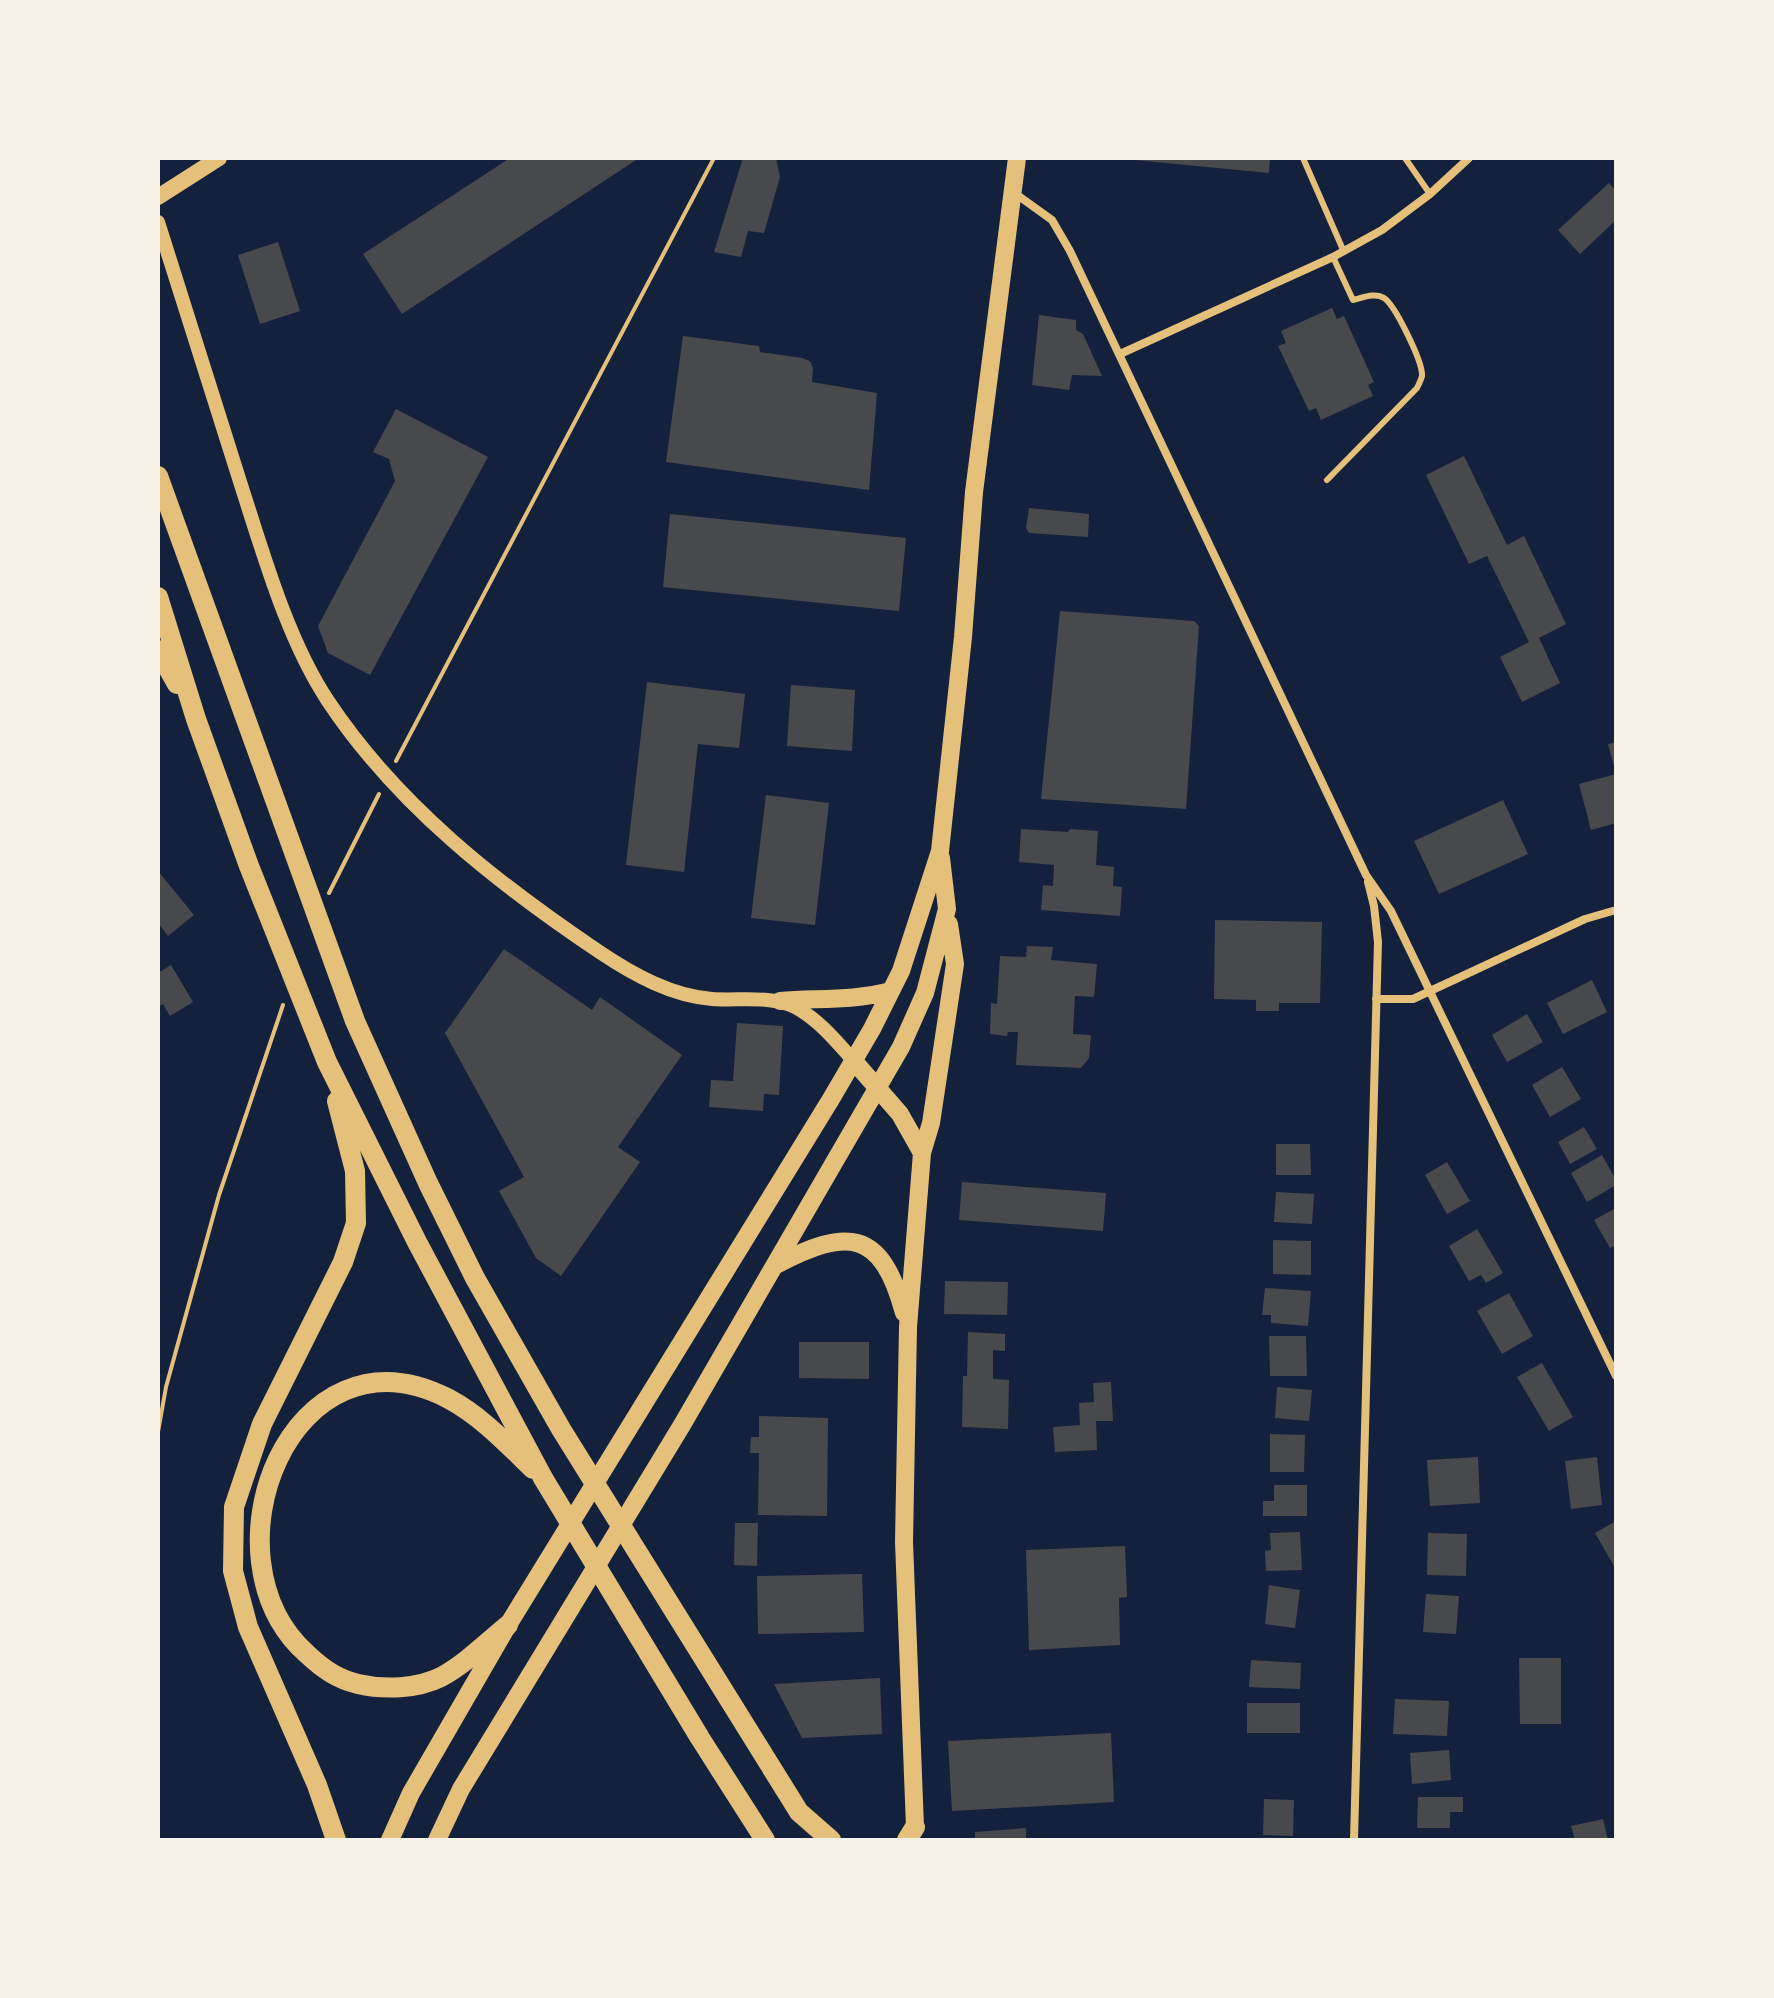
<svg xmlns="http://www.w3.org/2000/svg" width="1774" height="1998" font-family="Arial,sans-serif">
	<rect width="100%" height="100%" fill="#14213d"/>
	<path fill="#48494c" d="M510 158H639L402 314 363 254Z
		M743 158H776L780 177 764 233 748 231 741 257 714 252Z
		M1135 158H1270L1269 173 1135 160Z
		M1609 183 1616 191V220L1580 254 1558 230Z
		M278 242 300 311 260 324 238 255Z
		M1332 308 1337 319 1344 316 1374 382 1368 385 1373 396 1321 420 1316 408 1309 411 1278 346 1286 343 1281 331Z
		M1039 315 1076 320V330L1083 334 1102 376 1072 375 1069 390 1032 385Z
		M683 336 759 346 760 352 802 358 810 361 813 368 812 382 877 393 869 490 666 462Z
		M396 409 488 457 370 675 328 653 318 626 395 481 389 459 373 452Z
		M1464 456 1507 545 1524 536 1566 624 1539 638 1560 683 1522 702 1500 657 1529 642 1487 556 1469 564 1426 475Z
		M1029 508 1089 514 1088 537 1029 533 1026 528Z
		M670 514 906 538 899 611 663 587Z
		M1060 611 1194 621 1199 626 1186 809 1041 799Z
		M647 682 745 694 739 748 698 744 684 872 626 865Z
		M791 685 855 690 852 751 787 746Z
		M1616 742V770H1615L1608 744Z
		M1616 774V823L1591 830 1579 784Z
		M766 795 829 803 815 925 751 918Z
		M1503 800 1528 854 1439 894 1414 841Z
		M1021 829 1068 832 1070 829 1098 831 1096 865 1114 867 1113 886 1122 887 1120 916 1041 910 1043 885 1053 886 1054 865 1019 862Z
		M158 871 194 915 168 936 158 923Z
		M1215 920 1322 922 1320 1003H1279V1011H1256V1000L1214 999Z
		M1027 946 1053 947 1051 960 1097 964 1094 997 1075 996 1073 1034 1091 1035 1089 1058 1081 1068 1016 1065 1018 1032H1008L1007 1036 990 1034 991 1003 997 1004 1000 956 1026 957Z
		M504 949 592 1010 600 997 682 1055 618 1147 640 1162 561 1276 536 1258 499 1191 524 1177 445 1033Z
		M171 965 193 1002 170 1016 163 1004 158 1007V973Z
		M1592 980 1607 1012 1563 1034 1547 1003Z
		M1527 1014 1543 1042 1507 1062 1492 1035Z
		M737 1023 783 1026 779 1095 764 1094 763 1111 709 1107 711 1080 733 1081Z
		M1562 1067 1581 1099 1550 1117 1532 1085Z
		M1584 1127 1597 1149 1570 1164 1558 1142Z
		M1276 1144H1310L1311 1175H1276Z
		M1602 1155 1616 1180V1185L1587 1202 1571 1173Z
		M1447 1162 1470 1201 1447 1214 1425 1175Z
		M962 1182 1106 1193 1103 1231 959 1220Z
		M1276 1192 1314 1194 1312 1224 1274 1222Z
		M1616 1208V1245L1610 1248 1594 1220Z
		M1477 1229 1503 1273 1486 1283 1481 1275 1469 1281 1449 1246Z
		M1273 1240 1311 1241V1275L1273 1274Z
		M945 1281 1008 1282 1007 1315 944 1314Z
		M1265 1288 1311 1291 1308 1326 1271 1323V1315H1262Z
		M1509 1293 1533 1336 1502 1354 1477 1311Z
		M968 1332 1005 1334V1351L993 1350V1379L1009 1380 1008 1429 962 1427 963 1376H967Z
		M1269 1336H1306L1307 1376H1270Z
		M799 1342H869V1379L799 1378Z
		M1542 1363 1573 1417 1549 1431 1517 1377Z
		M1111 1382 1113 1421H1096L1097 1450 1055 1452 1053 1427 1080 1425 1079 1403 1094 1402 1093 1383Z
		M1277 1387 1312 1390 1309 1421 1275 1418Z
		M759 1416 828 1418 827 1516 758 1515 759 1453H750L751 1437H759Z
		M1270 1434 1305 1435 1304 1472H1270Z
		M1478 1457 1480 1503 1430 1506 1427 1460Z
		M1597 1457 1602 1505 1571 1509 1565 1461Z
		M1274 1485H1307V1516H1263V1501H1274Z
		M1616 1521V1565L1614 1566 1595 1533Z
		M735 1523H758L757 1566 734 1565Z
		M1300 1532 1302 1570 1266 1571 1265 1551 1271 1550 1270 1533Z
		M1428 1533 1467 1534 1466 1576 1427 1575Z
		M1125 1546 1127 1597 1119 1598 1120 1645 1029 1650 1026 1550Z
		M862 1574 864 1632 758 1634 757 1576Z
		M1269 1585 1300 1590 1295 1628 1265 1624Z
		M1426 1594 1459 1596 1456 1634 1423 1632Z
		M1519 1658H1561V1724H1520Z
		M1251 1660 1301 1663 1300 1689 1249 1687Z
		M880 1678 882 1734 802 1738 774 1684Z
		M1395 1699 1449 1701 1447 1736 1393 1734Z
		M1247 1703H1300V1733H1247Z
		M1111 1733 1114 1802 952 1811 948 1741Z
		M1449 1750 1451 1780 1412 1784 1410 1753Z
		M1418 1797H1463V1812H1450V1828H1417Z
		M1264 1799 1294 1800 1293 1836 1263 1835Z
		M1603 1819 1608 1840H1575L1571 1826Z
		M1026 1828V1840H975V1832Z"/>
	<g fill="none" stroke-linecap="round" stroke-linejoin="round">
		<path stroke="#e5c07b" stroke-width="4" d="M396 761 714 158
			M329 893 379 794
			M158 942V948
			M158 1432 166 1387 219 1195 283 1005"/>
		<path stroke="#e5c07b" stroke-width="6" d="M1303 158 1344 252
			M1405 158 1430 194
			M1327 480 1417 388C1419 384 1421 380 1422 376 1423 362 1395 305 1384 298 1375 292 1362 298 1353 300L1333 257"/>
		<path stroke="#e5c07b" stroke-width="8" d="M1013 192 1052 220 1070 251 1366 875 1391 911 1616 1376
			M1120 354 1333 257 1382 230 1430 194 1469 158
			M1376 999H1413L1585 919 1616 910
			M1354 1840 1378 942 1374 906 1368 882"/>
		<path stroke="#e5c07b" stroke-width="14" d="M158 222C186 311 214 399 242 488 264 556 288 641 328 701 397 805 498 884 601 953 634 975 672 996 712 999 738 1001 771 995 795 1007 818 1019 836 1041 853 1060"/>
		<path stroke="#e5c07b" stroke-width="16" d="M158 197 219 158"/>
		<path stroke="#e5c07b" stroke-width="18" d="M780 1001C818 998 854 1001 891 991
			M853 1060 900 1114 922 1153 908 1327 904 1542 915 1827
			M922 1153 931 1123 955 964 949 924
			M776 1265C847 1228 881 1228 904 1313
			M390 1840 411 1793 508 1625 831 1099 872 1029 901 971 940 851 963 637 974 492 1017 158
			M437 1840 461 1789 682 1425 901 1047 925 993 947 909 941 858"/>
		<path stroke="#e5c07b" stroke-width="20" d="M158 476 355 1021 428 1183 475 1278 561 1429 799 1812 831 1840
			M158 597 196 719 249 866 327 1062 417 1242 543 1478 700 1738 765 1840
			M158 650 177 684
			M508 1625C486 1643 465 1664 441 1677 417 1689 384 1690 358 1684 337 1679 323 1669 307 1654 198 1557 291 1317 449 1399 481 1416 507 1444 533 1469
			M336 1840 317 1785 248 1627 233 1571 234 1507 262 1424 343 1262 356 1223 355 1171 337 1101
			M907 1840 915 1827"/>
	</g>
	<rect width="1774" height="1998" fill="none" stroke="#f6f1e7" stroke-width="320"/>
</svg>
